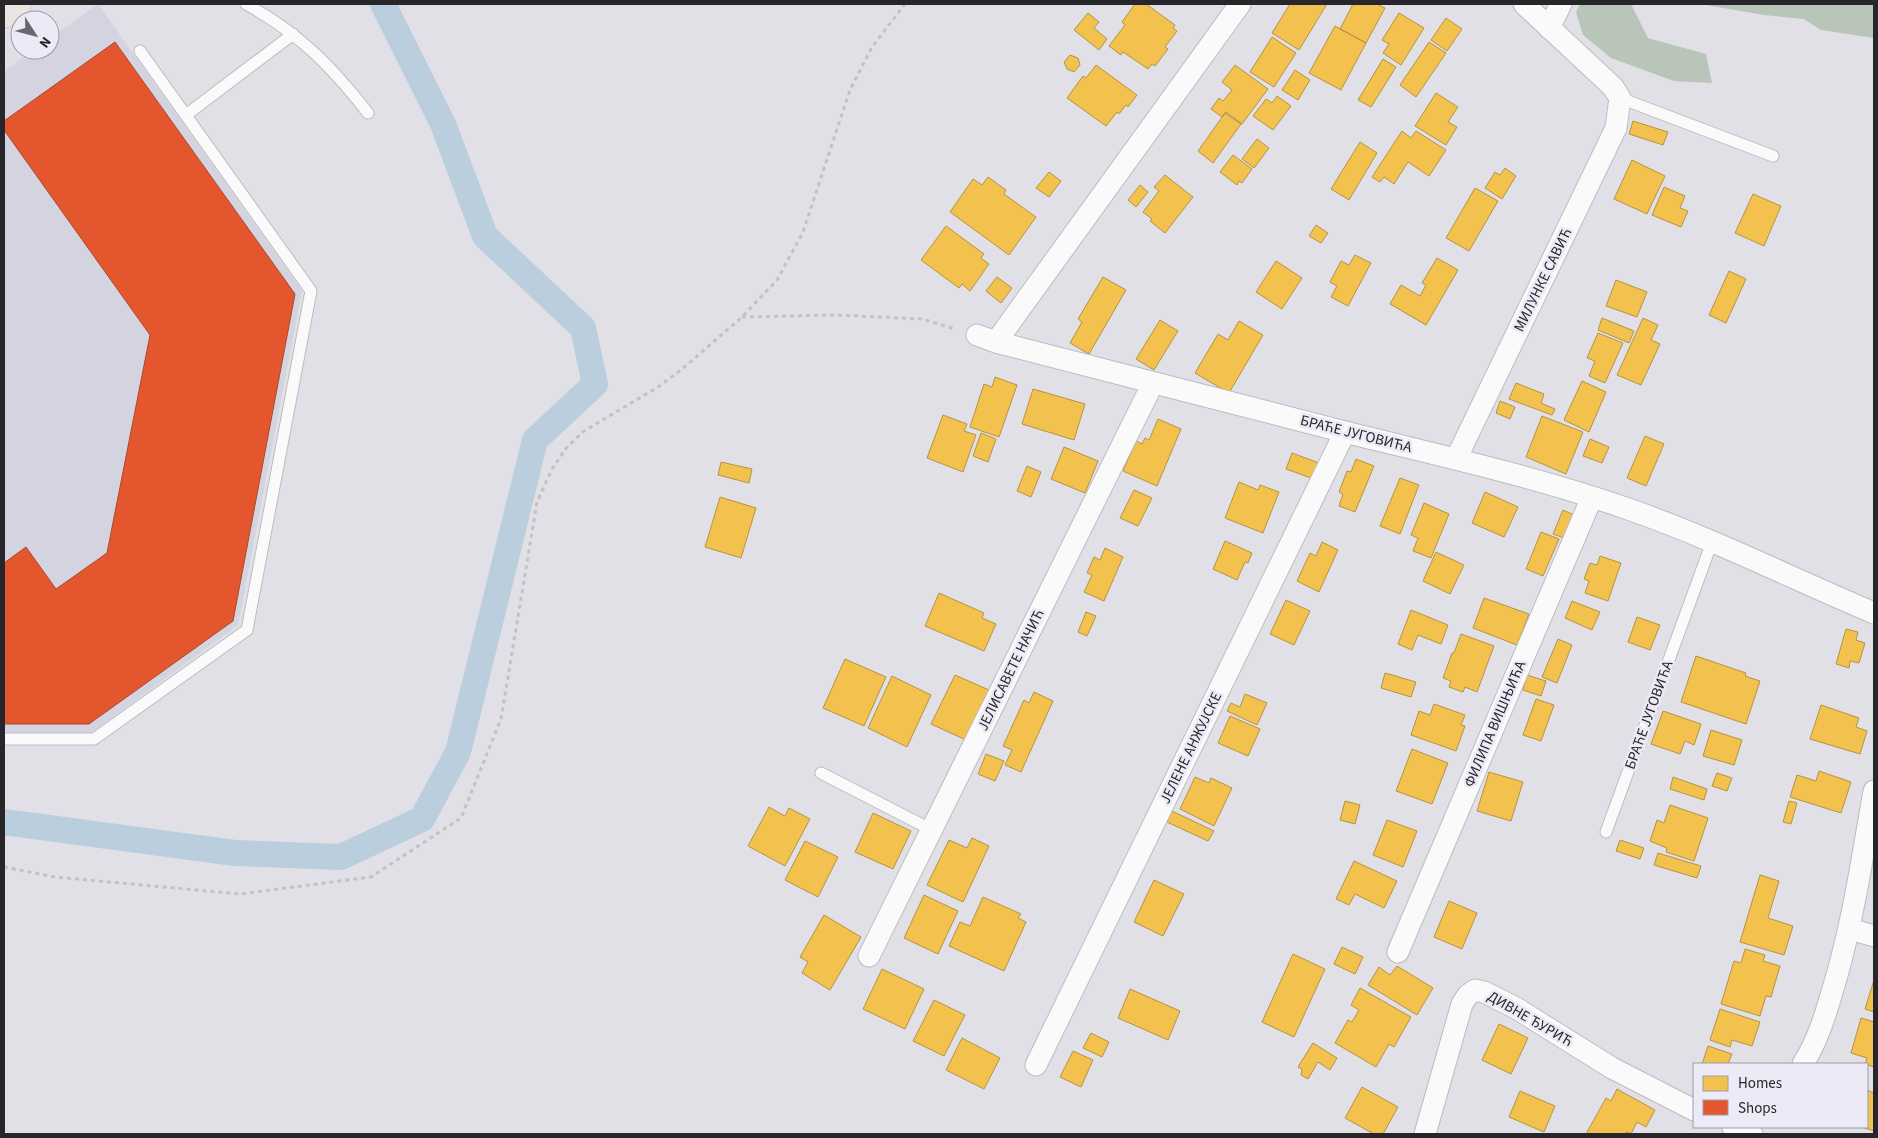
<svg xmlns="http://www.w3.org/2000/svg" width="1878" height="1138" font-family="'Source Sans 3',sans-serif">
	<rect width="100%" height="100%" fill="#e0e0e6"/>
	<path fill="#d4d4e1" d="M98 4 302 291 238 625 91 733 4 742V71L33 50H50V38Z"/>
	<path fill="#bac5ba" d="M1580 4H1633L1632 6 1648 38 1706 54 1712 83 1674 81 1611 58 1583 35 1576 12Z
		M1700 4H1874V38L1821 30 1804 19 1764 15Z"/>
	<path fill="#f2c14e" stroke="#b59344" d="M1135 4H1146L1175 25 1173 28 1177 31 1165 47 1168 49 1155 66 1152 64 1148 69 1123 52 1121 55 1109 46 1125 25 1122 22Z
		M1290 4H1327L1299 50 1272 33Z
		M1353 4H1377L1385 8 1366 43 1340 29Z
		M1088 13 1099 22 1094 28 1107 39 1099 50 1074 30Z
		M1399 13 1424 28 1401 65 1383 53 1389 44 1382 40Z
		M1446 18 1462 29 1447 51 1431 40Z
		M1335 26 1366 43 1341 90 1309 73Z
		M1272 37 1296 53 1274 87 1250 72Z
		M1429 42 1446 53 1416 97 1400 85Z
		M1070 55 1078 58 1080 65 1074 72 1067 69 1064 62Z
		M1383 59 1396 67 1371 107 1358 100Z
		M1096 65 1137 95 1128 107 1126 105 1119 114 1117 112 1106 126 1067 98 1083 76 1086 78Z
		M1235 65 1268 89 1242 124 1226 112 1222 117 1211 109 1219 98 1223 101 1232 90 1222 82Z
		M1295 70 1310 80 1298 100 1282 90Z
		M1436 93 1458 107 1448 122 1457 127 1446 145 1415 126Z
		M1277 96 1291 106 1273 130 1253 116 1266 99 1272 103Z
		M1225 113 1241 124 1213 163 1198 151Z
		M1633 121 1668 132 1663 145 1629 134Z
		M1402 131 1411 138 1416 131 1446 150 1429 176 1408 162 1394 184 1384 177 1380 182 1372 177Z
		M1257 139 1269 148 1254 168 1242 159Z
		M1360 142 1377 153 1349 200 1331 189Z
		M1233 155 1252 169 1242 183 1239 181 1237 185 1220 172Z
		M1632 160 1665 176 1647 214 1614 199Z
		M1505 168 1516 176 1502 199 1485 188 1495 172 1500 175Z
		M1049 172 1061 181 1049 197 1036 188Z
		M1165 175 1193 197 1165 233 1150 221 1152 219 1143 212 1159 191 1154 187Z
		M988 177 1006 190 1004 194 1036 217 1009 255 950 212 973 179 982 185Z
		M1140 185 1148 192 1136 207 1128 200Z
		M1664 187 1685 196 1680 208 1688 211 1681 227 1652 215Z
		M1475 188 1498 201 1469 251 1446 238Z
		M1753 194 1781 206 1764 246 1735 233Z
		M1316 225 1328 233 1321 243 1309 236Z
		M946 226 984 254 981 258 989 264 970 291 962 284 959 288 921 260Z
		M1355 255 1371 263 1348 306 1331 297 1337 286 1330 282 1341 261 1349 265Z
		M1437 258 1458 270 1426 325 1390 304 1401 285 1420 296 1426 285 1422 283Z
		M1276 261 1302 278 1282 309 1256 292Z
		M1729 271 1746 279 1726 323 1709 315Z
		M997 277 1012 288 1001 303 986 291Z
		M1103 277 1126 290 1089 354 1070 343 1082 322 1078 319Z
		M1616 280 1647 292 1637 317 1606 306Z
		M1602 318 1634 331 1629 343 1598 330Z
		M1643 318 1658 325 1651 340 1660 344 1641 385 1617 375Z
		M1160 320 1178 331 1154 370 1136 359Z
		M1239 321 1263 335 1229 393 1195 373 1218 334 1228 340Z
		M1598 333 1623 343 1605 383 1589 376 1595 361 1587 358Z
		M995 377 1017 385 999 437 970 427 984 384 992 387Z
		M1582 381 1606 392 1589 432 1564 420Z
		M1516 383 1544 394 1541 403 1555 409 1552 415 1509 399Z
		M1033 389 1085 404 1074 440 1022 424Z
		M1500 401 1515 407 1510 419 1496 413Z
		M943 415 967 424 964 431 976 435 963 472 927 458Z
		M1542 416 1583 432 1566 474 1526 457Z
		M1158 419 1181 429 1157 486 1123 471 1136 441 1142 444 1145 438 1149 440Z
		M981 433 996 439 988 462 973 456Z
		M1645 436 1664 444 1646 486 1627 478Z
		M1590 439 1609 447 1602 463 1583 456Z
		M1064 447 1098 461 1085 493 1051 479Z
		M1292 453 1319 463 1314 479 1286 469Z
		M1356 459 1374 466 1355 512 1339 506 1343 494 1339 492 1347 471 1351 472Z
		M721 462 752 469 749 483 718 475Z
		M1027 466 1041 472 1031 497 1017 491Z
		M1400 478 1419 485 1400 534 1380 526Z
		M1239 482 1258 490 1260 485 1279 492 1263 533 1225 518Z
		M1134 490 1152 498 1138 526 1120 518Z
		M1485 492 1518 507 1504 537 1472 523Z
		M720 497 756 508 741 558 705 547Z
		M1424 503 1449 514 1431 558 1413 551 1418 538 1411 535Z
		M1563 510 1574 515 1564 538 1553 534Z
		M1541 532 1559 539 1543 576 1526 569Z
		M1225 541 1252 553 1248 563 1245 562 1237 580 1213 569Z
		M1322 542 1338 550 1319 592 1297 581 1310 553 1316 556Z
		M1105 548 1123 557 1104 601 1084 592 1092 575 1087 573 1094 557 1100 560Z
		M1436 552 1464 565 1450 594 1423 581Z
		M1600 556 1621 563 1608 601 1585 593 1589 581 1584 579 1590 563 1597 565Z
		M939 593 984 613 982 618 996 624 984 651 925 626Z
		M1484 598 1529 614 1517 645 1473 628Z
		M1286 600 1310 611 1294 645 1270 634Z
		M1572 601 1600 612 1592 630 1565 618Z
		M1411 610 1448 625 1441 644 1418 635 1412 650 1398 644Z
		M1086 612 1096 616 1087 636 1078 632Z
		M1637 617 1660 625 1650 650 1628 642Z
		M1846 629 1858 632 1856 640 1865 643 1859 663 1850 661 1849 668 1836 664Z
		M1461 634 1494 646 1477 692 1465 687 1463 692 1449 687 1451 681 1443 678 1452 653H1454Z
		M1558 639 1572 645 1557 683 1542 677Z
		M1696 656 1746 673 1745 676 1760 681 1746 724 1681 702Z
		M845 659 886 677 864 726 823 708Z
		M1385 673 1416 682 1411 697 1381 688Z
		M955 675 989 690 966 740 931 724Z
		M1527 675 1546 681 1541 696 1523 690Z
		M892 676 931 695 907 747 868 728Z
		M1034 692 1053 701 1021 772 1005 765 1012 750 1003 746 1024 700 1029 703Z
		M1245 694 1267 703 1257 725 1227 711 1231 703 1240 707Z
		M1536 699 1554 705 1541 741 1523 735Z
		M1434 704 1465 715 1461 725 1465 726 1456 751 1411 735 1419 711 1430 715Z
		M1821 705 1859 718 1856 727 1867 731 1860 754 1810 739Z
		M1663 711 1701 724 1694 745 1685 741 1680 754 1651 744Z
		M1230 716 1260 729 1248 756 1218 743Z
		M1711 730 1742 740 1734 765 1703 756Z
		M1412 749 1448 763 1432 804 1396 791Z
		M986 754 1004 761 995 781 978 774Z
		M1819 771 1851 782 1841 813 1790 797 1797 775 1816 781Z
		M1489 772 1523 782 1511 821 1477 811Z
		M1717 773 1732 778 1727 791 1712 786Z
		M1195 777 1209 783 1211 778 1232 788 1214 826 1180 809Z
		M1673 777 1707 789 1704 800 1670 789Z
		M1345 801 1360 805 1355 824 1340 820Z
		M1789 801 1797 803 1791 824 1783 822Z
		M1670 805 1708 818 1694 861 1666 852 1667 848 1650 841 1657 820 1664 823Z
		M769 807 785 816 789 808 810 819 785 866 748 846Z
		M1172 811 1214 831 1208 841 1167 822Z
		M873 813 911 831 893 869 855 852Z
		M1387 820 1417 831 1403 867 1373 855Z
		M972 838 989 846 963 902 927 885 949 840 967 848Z
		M1620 840 1644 848 1640 859 1616 851Z
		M805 841 838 857 818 897 785 880Z
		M1658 853 1701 866 1697 878 1654 865Z
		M1354 861 1397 881 1384 908 1355 894 1349 905 1336 899Z
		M1760 875 1779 881 1768 918 1793 926 1784 955 1740 942Z
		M1154 880 1184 894 1163 936 1134 922Z
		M924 895 958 911 938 954 904 938Z
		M983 897 1021 914 1018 918 1026 922 1004 971 949 946 960 922 970 926Z
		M1449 901 1477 913 1462 949 1434 937Z
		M824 915 861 937 830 990 802 973 808 962 800 957Z
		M1342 947 1363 957 1355 974 1334 964Z
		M1745 949 1765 955 1763 961 1780 966 1771 997 1766 996 1760 1016 1721 1004 1734 961 1741 963Z
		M1293 954 1325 969 1294 1037 1262 1022Z
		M1397 966 1433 988 1417 1015 1368 985 1379 967 1390 975Z
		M882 969 924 989 905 1029 863 1009Z
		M1874 980V1012L1865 1009Z
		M1360 988 1411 1017 1394 1047 1389 1044 1376 1067 1335 1043 1348 1020 1352 1022 1359 1010 1351 1005Z
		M1130 989 1180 1011 1168 1040 1118 1018Z
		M934 1000 965 1015 944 1056 913 1041Z
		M1720 1009 1760 1022 1752 1046 1732 1040 1730 1047 1710 1040Z
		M1861 1018 1874 1022V1067L1865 1064 1867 1058 1851 1053Z
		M1499 1024 1528 1038 1511 1074 1482 1060Z
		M1091 1033 1109 1042 1102 1057 1083 1048Z
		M962 1038 1000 1058 984 1089 946 1070Z
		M1313 1043 1337 1058 1330 1070 1318 1062 1308 1079 1301 1075 1302 1069 1298 1067Z
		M1708 1046 1732 1054 1728 1064H1702Z
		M1073 1051 1093 1060 1081 1087 1060 1077Z
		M1362 1087 1398 1107 1383 1134H1374L1345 1118Z
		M1617 1089 1655 1110 1646 1127 1637 1122 1631 1134 1627 1132 1625 1134H1586L1606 1098 1611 1101Z
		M1867 1090 1874 1093V1131L1862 1127H1867Z
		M1520 1091 1555 1106 1544 1132 1509 1117Z"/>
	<path fill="#e4572e" stroke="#ab492d" d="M115 42 295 294 233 621 89 724H4V563L26 547 56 589 107 553 150 335 4 130V121Z"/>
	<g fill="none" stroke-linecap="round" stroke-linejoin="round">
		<path stroke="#bbcede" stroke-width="26" d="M4 822 235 853 341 857 422 819 458 752 535 440 595 384 583 328 485 236 443 124 383 4"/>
		<g stroke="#bcbcc0" stroke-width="13">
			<path id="lane" d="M246 4C299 33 331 66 368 113
				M1620 98 1773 156
				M186 115 293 34
				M4 739H94L247 630 311 291 140 51
				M821 773 932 830
				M1606 832 1712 542"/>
		</g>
		<g stroke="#bcbcc0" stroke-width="23">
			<path id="street" d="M1549 28 1561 4
				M977 335 996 342C1112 372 1229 402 1345 432 1441 456 1538 477 1631 510 1714 539 1793 579 1874 613
				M996 342 1240 4
				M1456 459 1616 128 1620 98 1613 87 1524 4
				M1850 929 1874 936
				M1398 952 1592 497
				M869 956 1153 383
				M1803 1064C1820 1037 1828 1006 1837 975 1854 915 1863 853 1874 791
				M1036 1065 1345 432
				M1733 1127 1752 1134
				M1425 1134 1462 1004 1468 995 1475 990 1484 992 1516 1008 1612 1068 1694 1110"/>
		</g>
		<g stroke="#bcbcc0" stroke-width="29">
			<path id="primary" d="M4 14 17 4"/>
		</g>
		<path stroke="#c2c2c4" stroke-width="3" stroke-dasharray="4 4" stroke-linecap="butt" d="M742 317 835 315 922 319 955 329
			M4 867 55 877 240 894 371 877 461 818 501 719 537 502 552 469 567 447 584 431 658 387 681 370 742 317 777 280 803 232 850 90 872 47 905 4"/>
		<use href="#lane" stroke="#fafafb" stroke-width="11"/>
		<use href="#street" stroke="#fafafb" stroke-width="21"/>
		<use href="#primary" stroke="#eae4e2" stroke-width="28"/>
	</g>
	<g text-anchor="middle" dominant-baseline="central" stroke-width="5" stroke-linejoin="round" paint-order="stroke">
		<g font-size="15" fill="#27272b" stroke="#ebeaf6">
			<text transform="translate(1543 280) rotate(-64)">МИЛУНКЕ САВИЋ</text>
			<text transform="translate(1356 434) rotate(14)">БРАЋЕ ЈУГОВИЋА</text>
			<text transform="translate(1011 670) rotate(-64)">ЈЕЛИСАВЕТЕ НАЧИЋ</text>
			<text transform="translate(1649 715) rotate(-70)">БРАЋЕ ЈУГОВИЋА</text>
			<text transform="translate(1495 724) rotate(-67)">ФИЛИПА ВИШЊИЋА</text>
			<text transform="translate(1191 748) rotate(-64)">ЈЕЛЕНЕ АНЖУЈСКЕ</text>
			<text transform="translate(1530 1019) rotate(30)">ДИВНЕ ЂУРИЋ</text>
		</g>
	</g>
	<rect width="1878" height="1138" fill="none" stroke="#27272b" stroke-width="10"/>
	<rect x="1693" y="1063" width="175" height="65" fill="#ebeaf6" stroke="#9d9ca5"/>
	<rect x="1703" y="1076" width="25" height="15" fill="#f2c14e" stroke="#9d9ca5"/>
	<text x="1738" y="1088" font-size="15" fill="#27272b">Homes</text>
	<rect x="1703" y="1100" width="25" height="15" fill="#e4572e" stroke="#9d9ca5"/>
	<text x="1738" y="1113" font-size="15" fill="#27272b">Shops</text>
	<g transform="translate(35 35) rotate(126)"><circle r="24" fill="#ebeaf6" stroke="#9d9ca5"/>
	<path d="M0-4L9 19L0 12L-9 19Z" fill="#68686c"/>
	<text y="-8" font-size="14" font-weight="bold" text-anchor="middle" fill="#27272b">N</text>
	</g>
</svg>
